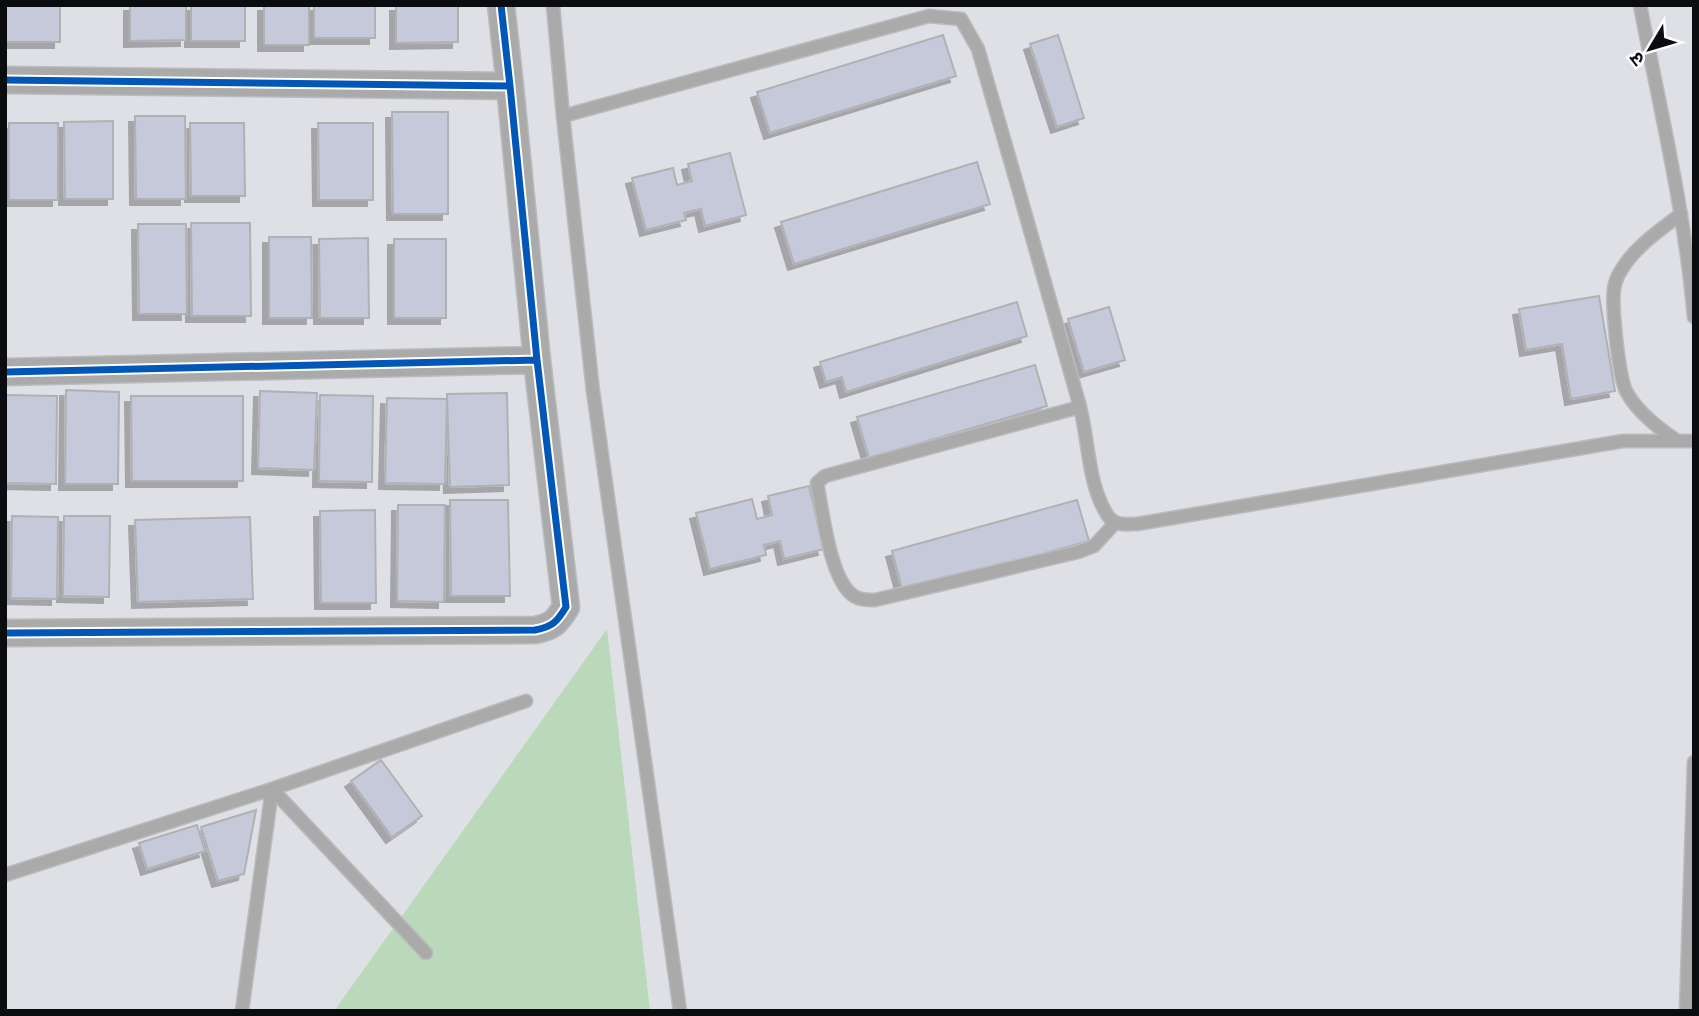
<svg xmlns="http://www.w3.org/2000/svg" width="1699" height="1016" font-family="'Crimson Pro','Noto Sans Devanagari',serif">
	<defs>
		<filter id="shadow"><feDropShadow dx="-6" dy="6" stdDeviation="0" flood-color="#0004"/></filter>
	</defs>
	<rect width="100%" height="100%" fill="#dfe0e6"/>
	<path fill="#bad9bb" d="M607 629 650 1011H334Z"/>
	<path fill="#c6c9da" stroke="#b0b1b5" stroke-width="2" filter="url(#shadow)" d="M5 5H60V42H5Z
		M130 5H186V40L130 41Z
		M191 5H245V41H191Z
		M264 5H309V45H264Z
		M314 5H375V38H314Z
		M396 5H458V42L396 43Z
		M943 35 956 76 770 133 757 92Z
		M1058 35 1084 118 1057 127 1030 44Z
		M392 112H448V214H393Z
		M135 116H185L186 199H136Z
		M113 121V199H65L64 122Z
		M9 123H58V200H9Z
		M190 123H244L245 196H191Z
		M318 123H373V200H319Z
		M730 153 746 215 705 226 701 209 684 213 686 220 646 230 632 178 673 168 677 185 692 181 688 164Z
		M977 162 990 204 794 264 781 222Z
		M191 223H250L251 316H192Z
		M138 224H186L187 314H139Z
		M269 237H311L312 318H269Z
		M368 238 369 318H320L319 239Z
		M394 239H446V318H394Z
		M1599 296 1615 391 1571 399 1562 344 1526 350 1519 309Z
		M1017 302 1027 336 846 392 842 377 826 382 820 362Z
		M1109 307 1125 360 1084 372 1068 319Z
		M1035 365 1047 406 869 458 857 417Z
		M66 390 119 392 118 484H65Z
		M260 391 317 393 314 470 258 468Z
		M507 393 509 485 450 487 447 394Z
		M5 395 57 396 56 484 5 483Z
		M320 395 373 396 372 482 319 481Z
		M131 396H243V481H132Z
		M387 398 447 399 445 484 385 483Z
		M809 486 824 549 784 559 780 541 764 545 766 555 710 569 696 513 752 499 757 519 772 515 768 496Z
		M450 500H508L510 596H451Z
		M1077 500 1089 541 903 592 892 551Z
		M398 505H445L444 602 397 601Z
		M375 510 376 603H321L320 511Z
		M12 516 58 517 57 599 11 598Z
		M64 516H110L109 597 63 596Z
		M250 517 253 599 138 602 135 520Z
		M381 760 422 816 392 837 351 781Z
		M256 810 244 874 218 881 201 827Z
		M197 825 205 851 147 869 139 843Z"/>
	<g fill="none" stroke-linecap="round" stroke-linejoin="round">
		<g stroke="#babbbe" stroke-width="15">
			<path id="service" d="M553 5 563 116 593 391 680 1011
				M1640 5C1660 109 1685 212 1694 317
				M563 116 929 16 961 19 978 49C1012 167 1046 284 1079 403 1089 438 1087 484 1108 516 1115 526 1126 524 1137 524L1623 441H1694
				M1080 407 825 476 817 483C823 513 829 572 850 593 857 600 866 600 875 600L1078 552 1094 546 1115 523
				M1676 440C1658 428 1637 412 1626 391 1619 376 1610 300 1615 284 1616 280 1619 273 1622 269 1635 247 1660 230 1681 214
				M272 789 426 953
				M5 875 272 789 526 701
				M242 1011 272 789
				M1686 1011 1694 762"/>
		</g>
		<g stroke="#babbbe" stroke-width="29">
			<path id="minor" d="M5 80 510 86
				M5 372 537 360
				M5 633 535 630C552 627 557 622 566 607L537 360 510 86 501 5"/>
		</g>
		<use href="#service" stroke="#abaaaa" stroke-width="12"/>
		<use href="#minor" stroke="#abaaaa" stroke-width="26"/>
		<g stroke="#fff" stroke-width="11">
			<path id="cycleway" d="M5 80 510 86
				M5 372 537 360
				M5 633 535 630C552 627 557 622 566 607L537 360 510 86 501 5"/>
		</g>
		<use href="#cycleway" stroke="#0057b8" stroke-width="7"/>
	</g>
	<rect width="1699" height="1016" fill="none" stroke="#0b0c0f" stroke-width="14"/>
	<g transform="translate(1650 49) rotate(232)" stroke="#ffffff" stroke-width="5" paint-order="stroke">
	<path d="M0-5L12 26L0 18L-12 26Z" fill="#0b0c0f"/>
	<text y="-10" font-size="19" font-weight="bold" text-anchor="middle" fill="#0b0c0f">उ</text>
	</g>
</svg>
